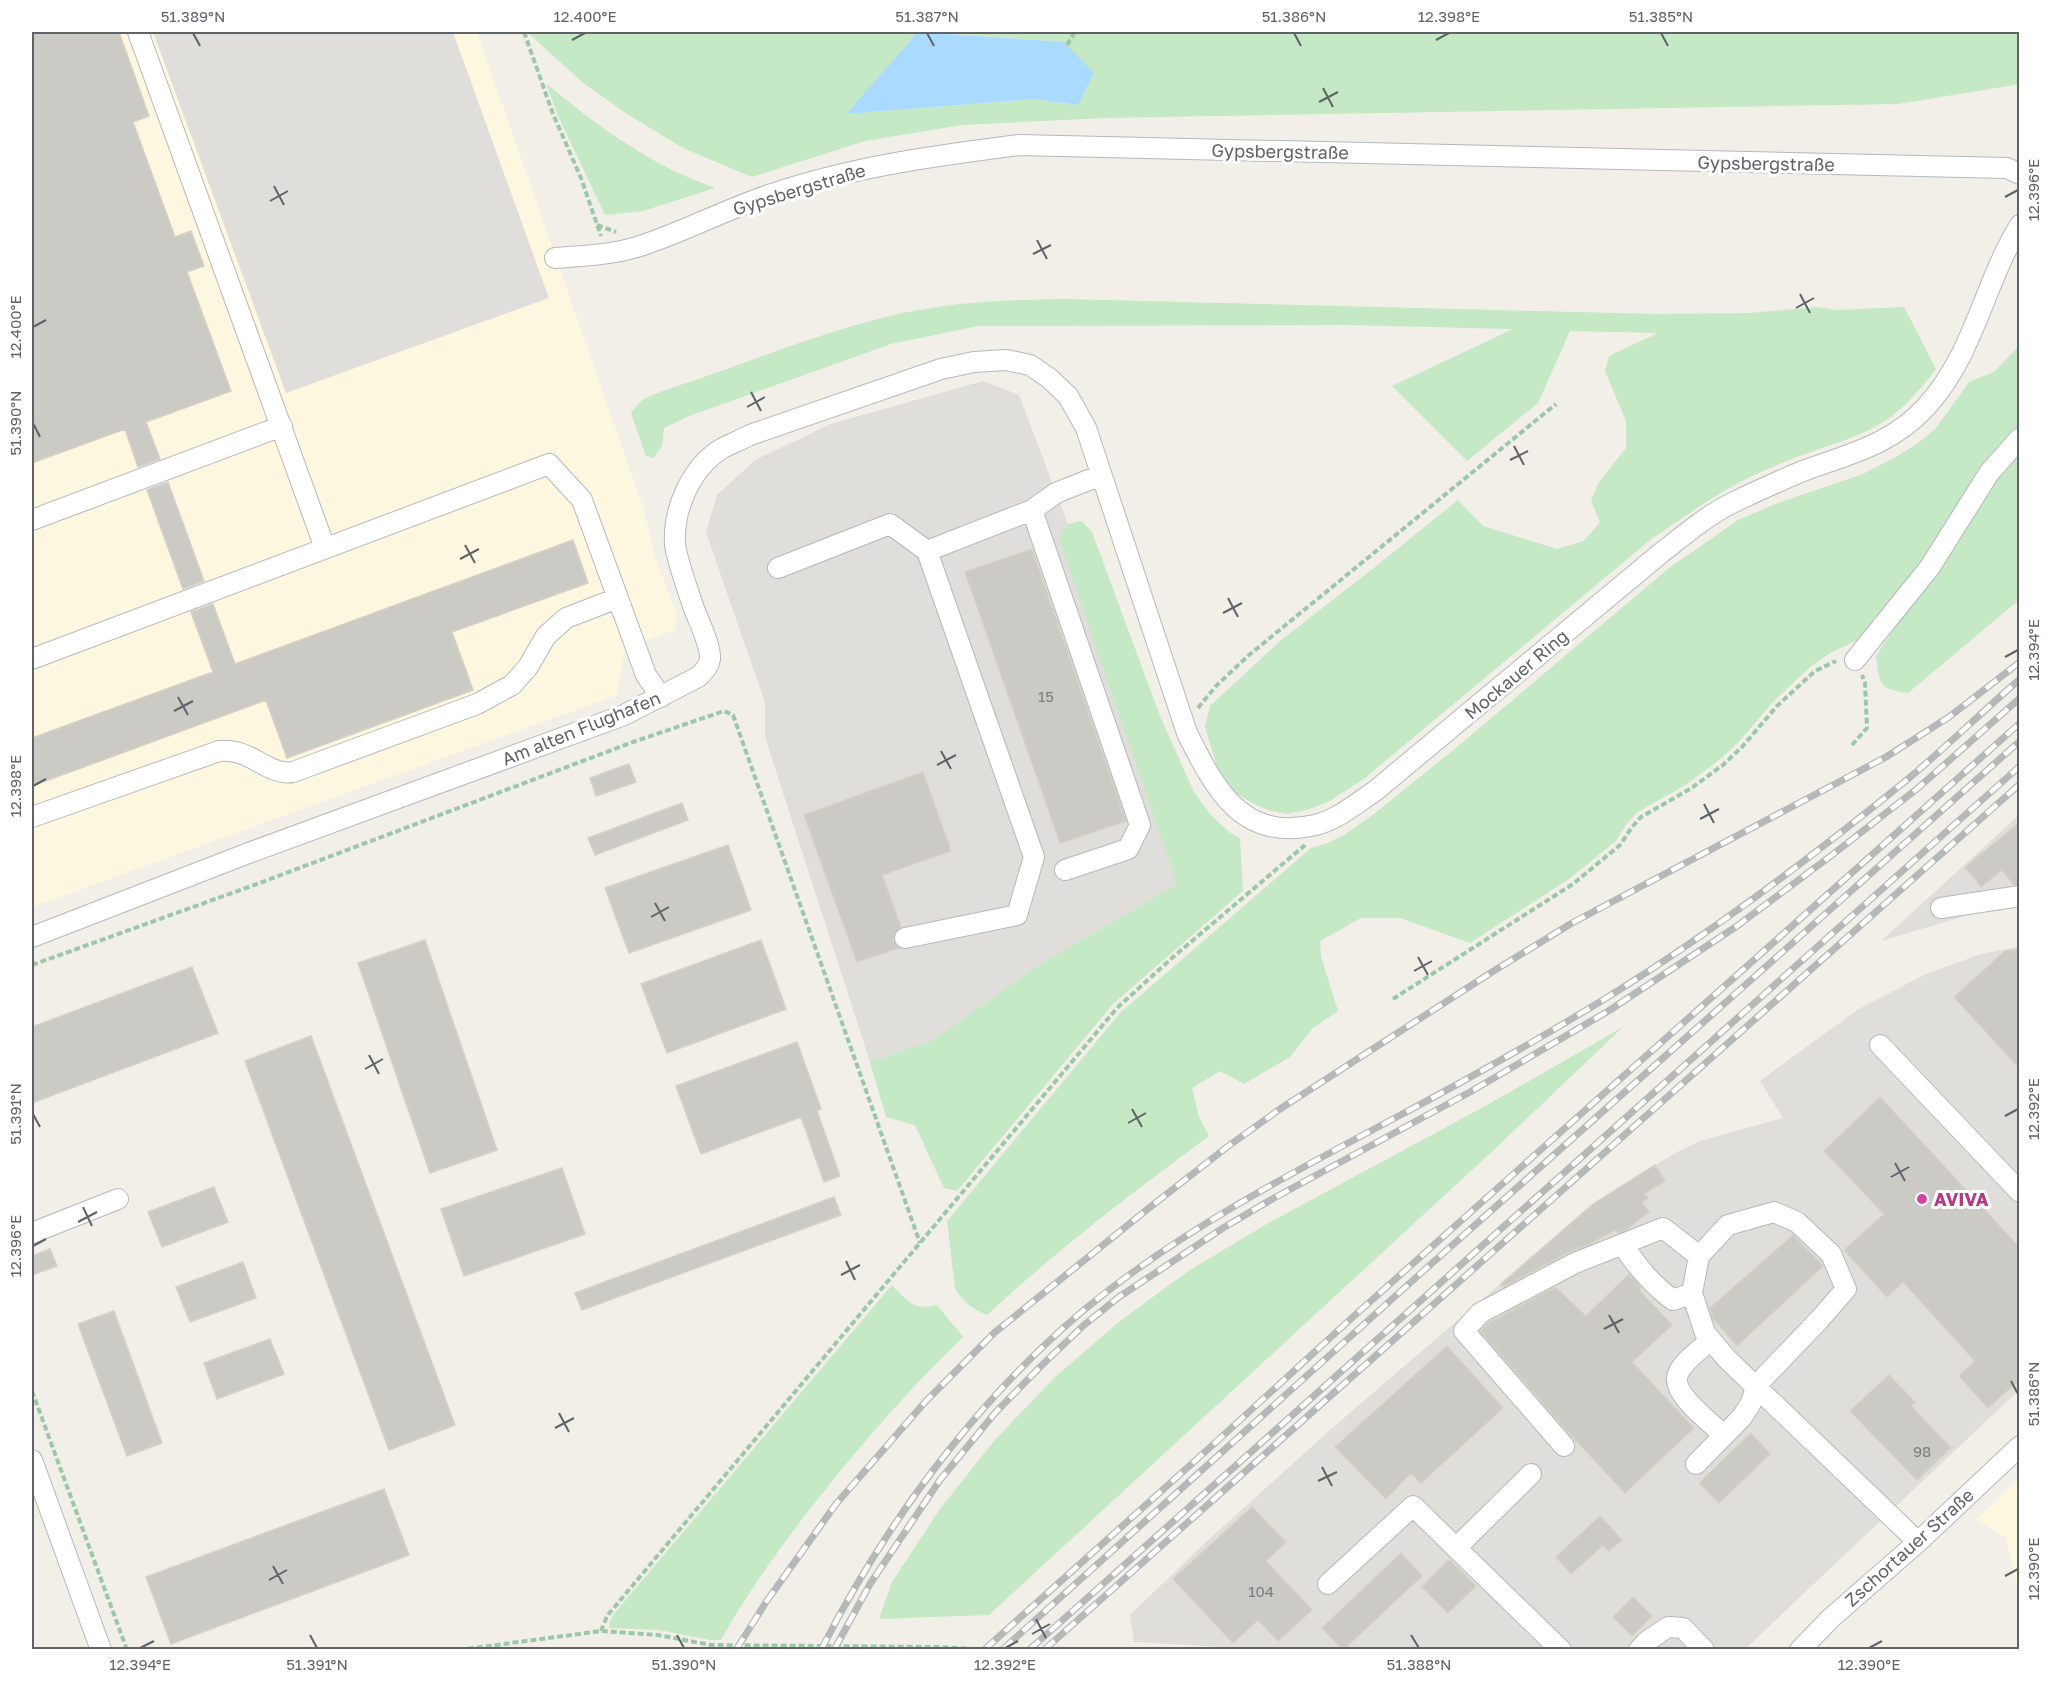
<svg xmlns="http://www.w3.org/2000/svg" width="2051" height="1681" font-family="'Golos Text',sans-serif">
	<rect width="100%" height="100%" fill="#f1efe8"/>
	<path fill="#fef7e0" d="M32 32H477L644 510 655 557 677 615 675 630 625 649 617 695 32 907Z
		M2019 1478V1595L2006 1537 1976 1520Z"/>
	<path fill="#e0deda" d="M153 32H453L549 298 286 393Z
		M983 381 1019 395 1068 524 1060 538 1177 884 1039 965 933 1040 870 1062 765 737V703L706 532 717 495 755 460 831 424Z
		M2019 815V900L1881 941Z
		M2019 947V1390L1745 1649 1277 1650 1134 1642 1130 1615 1206 1542 1330 1430 1593 1204 1675 1153 1700 1141 1783 1118 1760 1081 1857 1010 1926 974 1981 954Z"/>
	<path fill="#c5e8c5" d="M527 32H918L847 114 1034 99 1078 105 1064 42 928 32H2019L2020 84 1898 104 1105 118 962 125 865 141 752 177 683 148 627 114 582 82Z
		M546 83C584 116 627 147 672 170 686 177 701 182 715 188L643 211 605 215 558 116Z
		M1064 299 1657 314 1750 313 1816 307 1836 310 1904 307 1936 369C1923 386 1910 402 1893 415 1864 437 1829 445 1797 457 1781 463 1765 470 1750 477 1715 494 1683 518 1650 540L1365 778 1330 801 1307 810 1286 814 1268 810 1252 803 1233 791 1218 770 1205 727 1210 706 1280 641 1375 567 1458 500 1483 526 1557 549 1584 541 1600 522 1591 501 1599 482 1626 448V421L1605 371 1609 356 1658 333 1570 331 1538 403 1467 461 1392 386 1513 329 1346 325 978 326 891 344 689 416 664 428 662 446 653 458 646 456 631 413C634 409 637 405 640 402 648 394 691 382 704 377 772 353 842 325 913 311 962 301 1014 300 1064 299Z
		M2019 346V427L1983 469 1923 561 1860 639 1832 652 1811 666 1773 702 1738 743 1719 760 1687 784 1638 812 1627 823 1616 841 1569 879 1470 943 1400 918H1361L1320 941 1321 957 1338 1011 1313 1028 1290 1057 1244 1084 1220 1071 1192 1088 1199 1117 1209 1136C1132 1193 1057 1250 987 1315 973 1309 962 1302 955 1288L947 1221 1121 1012 1311 848 1328 843 1344 835 1374 814 1457 747 1669 568 1738 520 1778 503 1863 474 1894 458 1917 444 1936 428 1969 382 1994 372Z
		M2019 449V600L1908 693C1878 689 1880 684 1876 656L1995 478Z
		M1082 521 1092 532 1160 716 1194 792 1211 815 1229 832 1240 838 1243 891 1113 1004 957 1191 944 1188 915 1125 886 1117 870 1062 933 1040 1039 965 1177 884 1059 538 1068 524Z
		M1623 1027 1498 1146 989 1615 879 1619 892 1582 940 1509 994 1441 1054 1378 1120 1321 1190 1270 1265 1225 1489 1104Z
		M892 1285C908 1301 913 1311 937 1305L963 1337C920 1378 880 1423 842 1469 798 1523 755 1579 721 1640H711L659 1630 610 1628 609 1623 613 1615Z"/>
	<path fill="#aadaff" d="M918 32 1064 42 1094 73 1078 105 1034 99 846 114Z"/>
	<path fill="#cccac5" stroke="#d6d1c6" stroke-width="1.5" d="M32 32H119L149 116 133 122 175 237 191 231 204 266 187 272 231 391 146 422 160 459 138 467 125 429 32 463Z
		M168 482 204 581 183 589 147 490Z
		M573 540 588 583 452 632 473 690 287 758 266 700 32 786V738L213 672 191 612 213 604 235 664Z
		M1032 549 1126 821 1060 843 965 572Z
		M629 764 636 782 596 796 590 778Z
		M923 772 951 851 882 875 901 927 894 935 893 941 899 948 857 962 804 815Z
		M682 803 688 820 595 855 588 838Z
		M2019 823V884L2014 885 2002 870 1981 887 1965 867Z
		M728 845 751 910 629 953 605 888Z
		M425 940 497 1150 430 1173 358 963Z
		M761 940 786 1009 667 1053 641 984Z
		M2019 949V1068L1954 997 2005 951Z
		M192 967 218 1033 32 1103V1027Z
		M311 1036 455 1425 389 1450 245 1061Z
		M797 1042 821 1109 817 1111 840 1176 824 1182 801 1117 701 1154 676 1086Z
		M1880 1097 2019 1247V1380L1988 1408 1959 1376 1975 1361 1903 1282 1887 1297 1844 1250 1884 1214 1824 1151Z
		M1655 1165 1665 1181 1645 1193 1648 1198 1642 1202 1649 1212 1624 1231 1618 1233 1615 1230 1590 1244 1569 1252 1504 1287 1501 1284 1593 1204Z
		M562 1168 585 1234 464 1276 441 1209Z
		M214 1187 228 1222 162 1247 148 1212Z
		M834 1197 841 1215 582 1310 575 1293Z
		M1793 1235 1823 1266 1737 1346 1713 1319 1710 1308Z
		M50 1249 57 1266 32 1275V1256Z
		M243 1262 256 1298 190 1322 176 1287Z
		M1629 1274 1641 1288 1639 1290 1672 1325 1632 1362 1694 1428 1625 1493 1567 1431 1480 1331 1488 1323 1555 1287 1586 1316Z
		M114 1311 162 1443 127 1456 78 1324Z
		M270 1339 284 1374 217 1399 204 1363Z
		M1447 1346 1503 1408 1421 1483 1411 1473 1386 1499 1335 1447Z
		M1889 1375 1915 1402 1911 1406 1951 1448 1917 1480 1850 1411Z
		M1751 1433 1770 1454 1719 1503 1699 1483Z
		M384 1489 409 1555 171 1644 146 1577Z
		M1252 1507 1286 1542 1266 1561 1312 1610 1278 1641 1258 1620 1233 1643 1173 1579Z
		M1600 1516 1622 1540 1609 1551 1603 1545 1571 1574 1556 1557Z
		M1401 1553 1422 1576 1343 1650 1322 1628Z
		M1449 1559 1476 1586 1448 1613 1422 1587Z
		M1633 1597 1652 1616 1632 1636 1613 1617Z"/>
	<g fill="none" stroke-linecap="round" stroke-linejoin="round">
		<g stroke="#b5b8bc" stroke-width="22">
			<path id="minor" d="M138 32 325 548
				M555 258C583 256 610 255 637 247 682 233 724 210 769 195 851 167 933 156 1019 145L2007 168 2020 174
				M1032 510 1140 825 1128 849 1065 870
				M32 520 282 426
				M778 568 890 524 927 551
				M32 659 549 464 582 500 646 675 661 697
				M1855 660 1930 567 1989 473 2020 438
				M32 817 219 751C253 748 266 776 293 772L477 704 512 685 528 667 546 636 566 618 618 598
				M1941 908 2020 896
				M32 937 246 854 624 715 698 677C704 672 709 667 710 659 711 645 698 620 693 606 688 590 677 561 675 544 673 509 691 468 721 449 730 444 741 440 750 435L941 369 974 362 1006 360 1030 365 1049 378 1068 396 1086 428 1187 733C1215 789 1242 842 1315 825 1337 820 1357 803 1375 791L1661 553C1683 536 1706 516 1732 503 1755 492 1779 481 1803 471 1849 454 1891 445 1926 407 1974 355 1984 283 2020 225
				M905 938 1017 915 1034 857 927 551 1032 510 1056 493 1101 475
				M1880 1045 2020 1192
				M32 1233 118 1199
				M1622 1244C1637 1266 1651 1284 1673 1300L1692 1293
				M1711 1340C1701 1349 1683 1361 1678 1374 1670 1393 1711 1423 1724 1435
				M1564 1446 1464 1331 1480 1313 1575 1263 1663 1228 1699 1256
				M32 1460 101 1650
				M1696 1464 1742 1417 1751 1403 1756 1386 1819 1320 1846 1289 1831 1254 1797 1222 1774 1212 1728 1225 1699 1256 1692 1293 1705 1333 1727 1359 1918 1542
				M1456 1548 1531 1474
				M1328 1584 1413 1506 1561 1650
				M1639 1650 1646 1642 1668 1627 1683 1628 1704 1650
				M1800 1650 1831 1618 1918 1542 2020 1446"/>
		</g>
		<path stroke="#9cc7a9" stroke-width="4" stroke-dasharray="6 3" stroke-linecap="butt" d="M524 32 553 114 581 178 601 236
			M1067 45 1075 32
			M597 225 616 232
			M1198 708 1216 686 1249 655 1556 404
			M1852 745 1867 728 1865 683 1862 675
			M32 965 257 884 633 742 724 711 733 715 920 1243
			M1393 999 1573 884 1620 845 1632 827 1641 817 1690 789 1723 765 1742 747 1777 706 1815 671 1836 661
			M32 1391 127 1650
			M601 1631 607 1616 1117 1008 1172 958 1305 845
			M459 1650 601 1631 658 1635 711 1645 937 1647 977 1649"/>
		<use href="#minor" stroke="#fff" stroke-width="20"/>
		<g stroke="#b6b7b8" stroke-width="7">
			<path id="rail" d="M736 1650 766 1602 836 1504 926 1401 994 1333 1149 1208 1227 1147 1280 1109 1492 972 1572 923 1886 757 1949 717 2020 662
				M821 1650C889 1516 989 1382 1109 1290 1196 1223 1294 1172 1391 1120 1463 1082 1534 1042 1603 1000 1710 934 1811 858 1908 779 1946 747 1982 712 2020 679
				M834 1650 870 1584 940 1480 995 1413 1041 1366 1084 1325 1119 1297 1223 1228 1274 1198 1470 1092 1610 1010 1737 926 1832 855 1918 788 2020 698
				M984 1650 1216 1442 1354 1316 2020 723
				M1002 1650 1421 1273 2020 741
				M1029 1650 2020 766
				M1044 1650 2020 784"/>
		</g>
		<use href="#rail" stroke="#fff" stroke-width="4.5" stroke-dasharray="14" stroke-linecap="butt"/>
	</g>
	<path fill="none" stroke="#5f6368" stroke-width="2" d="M193 33 200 46M927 33 934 46M1294 33 1301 46M1661 33 1668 46M572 40 585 33M1436 40 1449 33M1323 88 1333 107M1319 102 1338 92M274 186 284 205M2005 197 2018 190M270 201 288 191M1037 240 1047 259M1033 254 1051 245M1800 294 1810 313M1796 308 1814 298M33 327 46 320M751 392 761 411M747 407 765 397M33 423 40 437M1514 446 1524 465M1510 460 1528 451M465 545 475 563M460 559 479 549M1228 598 1238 617M1223 613 1242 603M2005 657 2018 650M178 697 188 715M174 711 193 701M941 751 951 769M937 765 956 755M33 786 46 779M1704 804 1714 823M1700 819 1719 809M655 903 665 921M651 917 669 907M1418 957 1428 975M1414 971 1432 961M369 1055 379 1074M365 1069 383 1059M1132 1109 1142 1127M33 1114 40 1127M2005 1116 2018 1109M1128 1123 1146 1113M1895 1163 1905 1181M1891 1177 1909 1167M83 1207 92 1226M78 1222 97 1212M33 1246 46 1239M846 1261 855 1280M841 1275 860 1265M1609 1315 1619 1333M1604 1329 1623 1319M2011 1381 2018 1394M559 1413 569 1432M555 1428 574 1418M1322 1467 1332 1486M1318 1481 1337 1472M273 1566 283 1584M2005 1576 2018 1569M269 1580 287 1570M1036 1619 1046 1638M1032 1634 1050 1624M310 1635 317 1648M677 1635 684 1648M1411 1635 1419 1648M140 1648 154 1641M1005 1648 1018 1641M1869 1648 1882 1641"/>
	<circle fill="#d1479c" stroke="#fff" stroke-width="2" cx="1922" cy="1199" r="6"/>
	<g text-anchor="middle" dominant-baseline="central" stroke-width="6" stroke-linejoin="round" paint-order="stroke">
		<g font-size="15" fill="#7a7d7f">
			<text x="1046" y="696">15</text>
			<text x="1922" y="1451">98</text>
			<text x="1261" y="1591">104</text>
		</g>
		<g font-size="18" fill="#5f6368" stroke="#fff">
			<text transform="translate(1280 151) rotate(1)">Gypsbergstraße</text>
			<text transform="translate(1766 163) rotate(1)">Gypsbergstraße</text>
			<text transform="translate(799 189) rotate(-17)">Gypsbergstraße</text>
			<text transform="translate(1516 674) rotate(-40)">Mockauer Ring</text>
			<text transform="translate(581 728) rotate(-22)">Am alten Flughafen</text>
			<text transform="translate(1909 1547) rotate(-42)">Zschortauer Straße</text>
		</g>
		<g font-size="18" font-weight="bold" fill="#b23c85" stroke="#fff" text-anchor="start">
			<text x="1934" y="1199">AVIVA</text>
		</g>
	</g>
	<rect width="2051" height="1681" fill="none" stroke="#ffffff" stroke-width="66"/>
	<rect x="33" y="33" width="1985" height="1615" fill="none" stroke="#5f6368" stroke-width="2"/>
	<g font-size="15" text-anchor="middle" fill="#5f6368">
		<text x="193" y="22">51.389°N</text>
		<text x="585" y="22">12.400°E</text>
		<text x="927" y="22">51.387°N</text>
		<text x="1294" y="22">51.386°N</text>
		<text x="1449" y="22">12.398°E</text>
		<text x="1661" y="22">51.385°N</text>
		<text transform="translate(2034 190) rotate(-90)" y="5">12.396°E</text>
		<text transform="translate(16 327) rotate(-90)" y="5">12.400°E</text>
		<text transform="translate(16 423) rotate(-90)" y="5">51.390°N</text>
		<text transform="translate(2034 650) rotate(-90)" y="5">12.394°E</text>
		<text transform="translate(16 786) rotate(-90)" y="5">12.398°E</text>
		<text transform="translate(2034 1109) rotate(-90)" y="5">12.392°E</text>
		<text transform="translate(16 1114) rotate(-90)" y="5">51.391°N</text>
		<text transform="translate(16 1246) rotate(-90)" y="5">12.396°E</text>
		<text transform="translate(2034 1394) rotate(-90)" y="5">51.386°N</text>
		<text transform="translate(2034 1569) rotate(-90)" y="5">12.390°E</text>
		<text x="140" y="1670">12.394°E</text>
		<text x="317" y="1670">51.391°N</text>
		<text x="684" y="1670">51.390°N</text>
		<text x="1005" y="1670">12.392°E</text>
		<text x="1419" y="1670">51.388°N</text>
		<text x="1869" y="1670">12.390°E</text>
	</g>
</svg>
